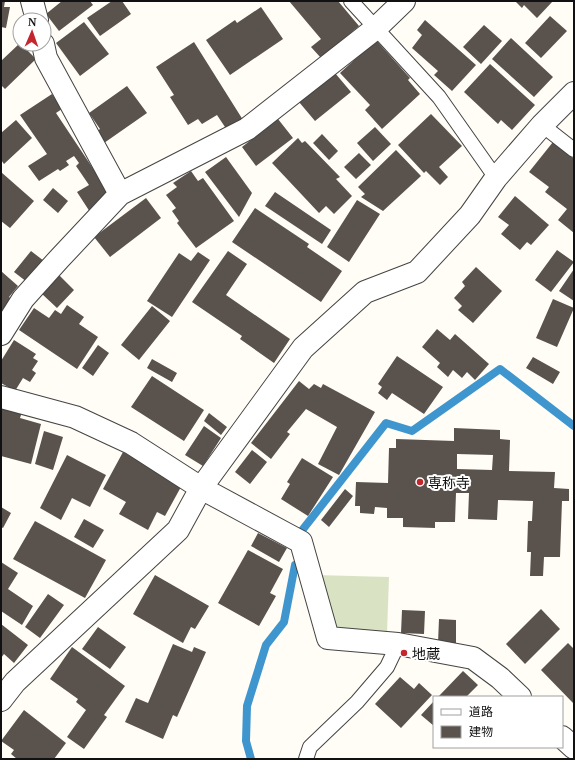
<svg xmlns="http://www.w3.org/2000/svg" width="575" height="760" font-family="'PT Serif','Noto Sans JP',serif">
	<rect width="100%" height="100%" fill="#fffdf5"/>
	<path fill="#d9e3c4" d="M316 575 389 577 387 634 333 632Z"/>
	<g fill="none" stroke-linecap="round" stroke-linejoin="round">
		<path stroke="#3f96cf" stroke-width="8" d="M300 533 386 423 412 431 500 369 574 426
			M251 759 246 741 247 706 266 645 284 622 295 565"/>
	</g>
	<path fill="#5a524d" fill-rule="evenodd" d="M1 1H5L4 7H10L6 28 1 27Z
		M62 1H90L93 5 59 31 46 14Z
		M112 1H122L131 14 100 36 87 18Z
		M289 1H338L359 26 321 58 311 47 321 39Z
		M515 1H553L537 18 524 5 522 8Z
		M261 7 283 39 230 75 206 40 235 20 237 23Z
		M550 16 567 31 541 58 525 43Z
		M425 20 476 65 452 91 434 75 438 71 412 48 422 35 417 30Z
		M84 22 109 54 80 76 56 43Z
		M484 25 502 41 481 64 463 47Z
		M511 38 553 77 534 97 492 59Z
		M376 40 410 78 408 80 420 94 382 129 365 110 370 105 340 73Z
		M194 42 243 120 227 130 217 115 202 124 198 119 188 125 170 97 174 95 156 67Z
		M20 43 36 59 5 89 1 85V61Z
		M490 64 535 105 512 130 501 120 498 124 464 92Z
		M335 73 351 92 315 121 299 102Z
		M127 86 147 113 104 143 96 132 100 129 89 113Z
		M52 94 62 109 56 113 112 197 90 212 77 192 89 185 76 166 79 163 74 156 66 161 69 165 60 171 58 169 39 181 28 166 47 154 20 115Z
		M431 114 462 146 439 167 448 177 440 185 426 171 424 173 398 145Z
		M278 119 293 138 256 166 242 147Z
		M16 120 32 138 4 164 1 160V133Z
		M375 127 391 144 373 161 357 143Z
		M322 134 338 151 329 160 313 143Z
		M298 138 302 143 305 141 340 177 336 179 352 196 334 214 326 206 319 213 272 163Z
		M553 142 574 159V233L558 220 567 209 545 192 549 187 529 172Z
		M396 150 421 176 383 211 361 197 365 194 358 187Z
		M359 153 371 165 356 179 344 167Z
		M226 157 252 193 239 217 205 172Z
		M191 171 198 181 203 178 234 221 196 248 177 223 179 221 172 211 176 208 166 195 177 187 173 183Z
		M1 172 34 201 10 228 1 221Z
		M53 188 68 201 58 213 43 200Z
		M275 192 331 230 322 244 265 206Z
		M515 196 549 225 531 245 527 242 520 250 501 234 509 225 498 217Z
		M146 198 161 218 110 257 94 237Z
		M357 200 380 214 349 262 327 247Z
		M255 208 309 244 307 247 342 271 321 302 232 242Z
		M557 250 574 262 551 292 535 280Z
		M31 251 44 261 27 282 14 272Z
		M228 251 247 264 226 295 290 339 274 363 240 339 242 336 192 302Z
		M198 252 210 260 172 317 147 301 179 253 191 261Z
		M476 267 502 291 473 323 458 310 462 306 454 298 465 286 462 282Z
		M574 269V301L559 291Z
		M1 271 18 286 9 297 13 301 1 314Z
		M59 275 74 290 57 308 41 293Z
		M553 299 574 308 557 347 536 338Z
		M67 305 84 317 79 324 98 337 77 369 19 330 34 308 49 318 55 310 61 314Z
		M152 306 170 321 139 360 121 345Z
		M437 329 450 340 455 334 489 364 475 380 467 372 462 378 453 370 448 377 437 367 440 363 422 347Z
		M14 340 36 354 33 358 38 361 32 370 36 373 30 382 23 378 15 391 1 383V361Z
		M98 345 109 353 93 376 82 368Z
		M397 356 443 387 424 414 392 393 387 400 378 393 382 387 378 384Z
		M533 357 560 372 553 384 526 368Z
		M152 359 177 373 172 382 147 368Z
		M152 376 204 410 184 441 131 407Z
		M299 381 309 389 314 384 321 388 323 384 375 412 339 475 318 464 337 427 306 409 287 432 290 434 271 459 251 443Z
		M1 407 22 412 20 418 41 424 31 464 1 456Z
		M209 413 227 427 221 435 204 421Z
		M204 426 221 438 203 466 185 455Z
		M454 428 500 430V439L510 440 509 471 555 472 554 488 569 489V501H562L560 557H544L543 576H530L531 552H527L528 521H532L533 501 498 500 497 520 468 519 469 493H456L455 522H435V528L403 527V518H387V508L375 507 374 514 360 513V506H355L356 482 388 483 389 448H396V439L454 441ZM457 454 493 455 492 470 457 469Z
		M44 431 63 437 53 470 35 464Z
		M252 450 267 462 250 484 235 472Z
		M123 452 182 485 165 516 157 512 148 530 119 514 126 502 103 489Z
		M67 455 106 475 90 507 72 498 61 520 40 508Z
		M302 458 333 477 308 516 281 499 290 484 287 482Z
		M345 489 353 496 329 527 321 520Z
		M1 507 11 513 3 528 1 527Z
		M84 519 104 530 93 548 74 537Z
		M35 521 106 560 85 598 13 559Z
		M258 533 287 548 279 562 251 546Z
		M248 550 283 569 270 593 276 596 259 626 218 603Z
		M1 562 18 573 8 589 33 606 22 625 1 611Z
		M155 575 209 606 195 629 191 627 183 643 133 614Z
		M48 594 64 605 40 638 25 627Z
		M541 609 560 629 525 664 506 644Z
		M402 610 425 611 424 634 401 633Z
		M439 619 456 620V643H438Z
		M1 624 28 645 14 663 4 654 1 658Z
		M98 627 126 647 110 669 82 649Z
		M568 643 574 649V704L541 670Z
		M173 644 192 652 194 647 206 652 177 717 173 715 163 739 125 722 136 698 148 703Z
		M72 647 125 686 104 715 107 717 84 749 67 737 86 710 76 702 78 699 50 679Z
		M463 671 478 685 466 697H438Z
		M400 677 414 689 419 683 432 695 401 728 375 704Z
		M434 701V726L421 715Z
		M24 710 66 743 54 759H17L11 754 14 750 1 741Z"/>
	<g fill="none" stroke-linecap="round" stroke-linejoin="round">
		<g stroke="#444" stroke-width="16">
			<path id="lane" d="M351 1 439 97 496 178
				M542 125 574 150
				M306 759 310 747 357 702 387 667 398 644"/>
		</g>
		<g stroke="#444" stroke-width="24">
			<path id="street" d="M32 1 37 20
				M43 44 46 58 120 194
				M1 334 23 299 59 259 120 194 247 129 376 28 404 1
				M1 397 75 417 131 443 201 488 301 542 328 638 398 644 473 658 500 678 520 697
				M1 700 15 682 178 530 201 488 303 348 365 292 417 272 470 215 496 178 542 125 574 93
				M562 737 574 748"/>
		</g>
		<use href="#lane" stroke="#fff" stroke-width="14"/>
		<use href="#street" stroke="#fff" stroke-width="22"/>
	</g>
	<g fill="#c4262e" stroke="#fff" stroke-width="1.5">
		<circle cx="420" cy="482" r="4"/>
		<circle cx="404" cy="653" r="4"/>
	</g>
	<g text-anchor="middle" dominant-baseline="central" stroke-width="4" stroke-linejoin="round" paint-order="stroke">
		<g font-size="14" fill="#111" stroke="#fff" text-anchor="start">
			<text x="428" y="482">専称寺</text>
			<text x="412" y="653">地蔵</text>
		</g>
	</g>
	<rect width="575" height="760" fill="none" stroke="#111111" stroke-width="4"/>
	<rect x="433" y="696" width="130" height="52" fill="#ffffff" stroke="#a0a0a0"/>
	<rect x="441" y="709" width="20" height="6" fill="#ffffff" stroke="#a0a0a0"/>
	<text x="469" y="716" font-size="12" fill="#111111">道路</text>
	<rect x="441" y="726" width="20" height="12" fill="#5a524d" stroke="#a0a0a0"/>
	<text x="469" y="736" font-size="12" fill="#111111">建物</text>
	<g transform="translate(32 32) rotate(2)"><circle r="19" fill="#ffffff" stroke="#a0a0a0"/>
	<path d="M0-3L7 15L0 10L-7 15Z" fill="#c4262e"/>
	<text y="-6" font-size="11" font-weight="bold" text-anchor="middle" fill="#111111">N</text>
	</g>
</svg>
